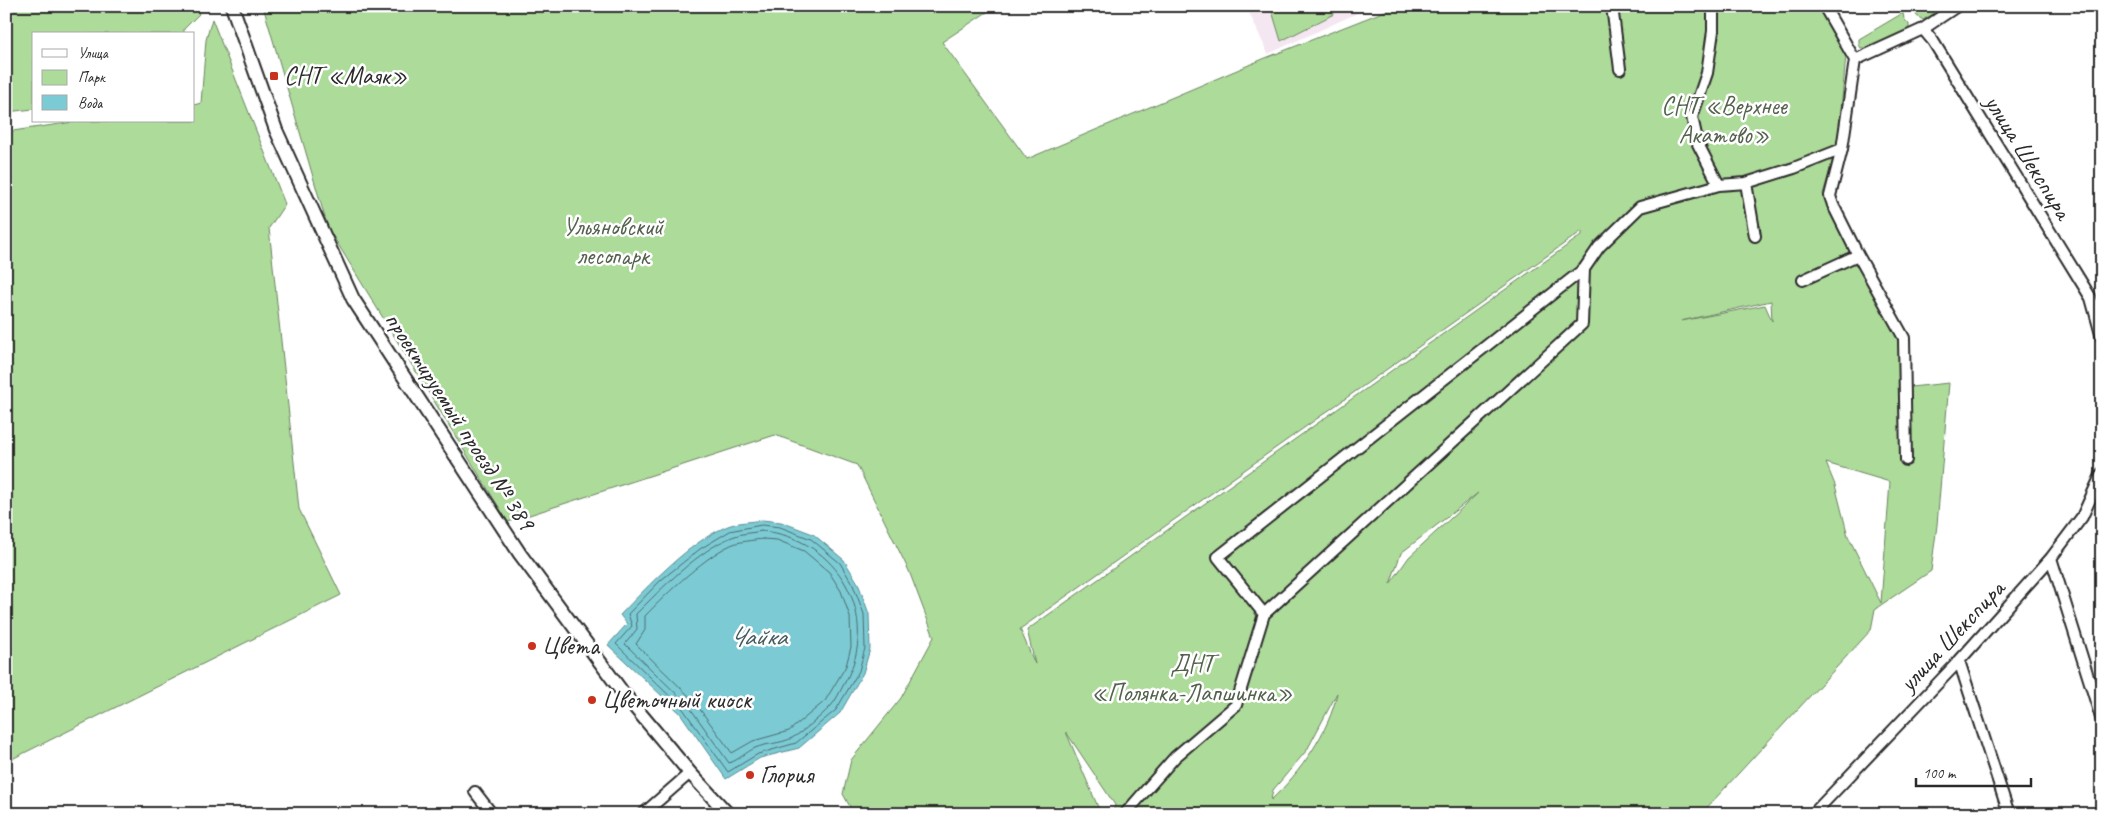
<svg xmlns="http://www.w3.org/2000/svg" width="2108" height="820" font-family="Caveat,sans-serif">
	<rect width="100%" height="100%" fill="#fff"/>
	<filter id="ink" filterUnits="userSpaceOnUse"><feTurbulence type="fractalNoise" baseFrequency=".02" numOctaves="2"/><feDisplacementMap in="SourceGraphic" scale="10" xChannelSelector="R" yChannelSelector="G"/><feConvolveMatrix kernelMatrix="1 2 1 2 8 2 1 2 1" color-interpolation-filters="sRGB"/></filter>
	<g filter="url(#ink)">
		<path fill="#f5e7f2" d="M1246 6H1373L1268 54Z"/>
		<path fill="#addb9a" stroke="#6c8362" fill-rule="evenodd" d="M6 6H196L199 14 184 29V34H34V109L6 112Z
			M263 6H996L942 42 1027 159 1263 59 1398 6H1817L1846 56 1838 141 1823 194 1899 337 1901 388 1949 383 1937 525 1931 571 1875 609 1871 630 1701 814H1112L1115 805 1066 732 1101 814H854L843 794 851 760 901 698 934 637 909 571 857 465 775 435 508 522 328 228ZM1582 231V235L1027 630 1035 664 1020 629ZM1771 301 1772 321 1765 305 1681 321ZM1826 463 1890 482 1881 603 1848 536 1835 485ZM1478 493 1409 557 1390 584 1401 553ZM1337 693C1330 731 1299 774 1271 800L1273 790 1307 750Z
			M1287 6H1331L1334 14 1281 41 1272 11Z
			M1914 6H1947L1923 20 1917 16 1912 7Z
			M1903 13 1904 19 1909 24V29L1875 48H1861L1859 45V39Z
			M212 19 285 204 269 228 299 509 341 595 6 762V132L80 121H194V105L201 103 206 40Z"/>
		<path fill="#7bcbd4" stroke="#5b8b90" d="M762 520 781 522 813 534 844 560 858 583 869 614 870 649 863 673 840 713 799 748 760 758 726 779 680 713 608 645 627 624 620 615C648 586 690 541 728 526 738 522 751 522 762 520Z"/>
		<g fill="none" stroke-linecap="round" stroke-linejoin="round">
			<path stroke="#4b6b6f" stroke-width="1" d="M762 525 780 527 811 539 840 563 853 585 864 614 865 648 859 671 836 710 796 743 758 754 728 772 683 709 616 644 632 626 628 614 661 580 700 549 730 531Z
				M762 531C838 537 883 618 844 684 840 691 836 701 830 707 822 715 802 733 792 738 780 744 767 743 755 748 746 752 739 760 729 763L688 705 625 644 637 629 636 614C661 589 699 550 732 537 741 533 753 533 762 531Z
				M763 539 777 540 804 551 829 572 841 591 850 617 851 647 846 666 825 701 789 731 753 741 732 753 693 700 636 644 645 630V616C665 595 709 552 736 543 745 541 754 540 763 539Z"/>
			<g stroke="#2b2b2b" stroke-width="14">
				<path id="minor" d="M1612 6 1620 69
					M1713 6V31L1707 73 1692 117 1698 144 1719 185
					M1824 6 1855 60 1923 29 1957 6
					M1923 29 1933 41 2091 298 2102 338
					M1855 60 1842 149 1830 196 1833 205 1858 255 1904 338 1906 460
					M1746 183 1755 236
					M1803 280 1858 255
					M2051 558 2102 721
					M1264 614 1218 557 1584 269 1599 247 1640 207 1719 185 1746 183 1794 168 1842 149
					M1959 661 2009 814
					M475 792 492 814
					M643 814 690 773
					M1125 814 1175 757 1236 705 1264 614 1582 324 1584 269
					M1813 814 1959 661 2051 558 2082 517 2102 473"/>
			</g>
			<g stroke="#2b2b2b" stroke-width="16">
				<path id="major" d="M232 6 276 130 353 299 520 554 623 693 690 773 728 814"/>
			</g>
			<use href="#minor" stroke="#fff" stroke-width="10"/>
			<use href="#major" stroke="#fff" stroke-width="12"/>
		</g>
	</g>
	<g fill="#c8321e" stroke="#fff" stroke-width="2">
		<rect x="269" y="71" width="10" height="10" rx="2.5"/>
		<circle cx="532" cy="646" r="5"/>
		<circle cx="592" cy="700" r="5"/>
		<circle cx="750" cy="775" r="5"/>
	</g>
	<g text-anchor="middle" dominant-baseline="central" stroke-width="5" stroke-linejoin="round" paint-order="stroke">
		<g font-size="25" fill="#2b2b2b" stroke="#fff" text-anchor="start">
			<text x="284" y="76">СНТ «Маяк»</text>
			<text x="542" y="646">Цвета</text>
			<text x="602" y="700">Цветочный киоск</text>
			<text x="760" y="775">Глория</text>
		</g>
		<g font-size="25" fill="#52604c" stroke="#fff">
			<text x="1724" y="106">СНТ «Верхнее<tspan x="1724" dy="29">Акатово»</tspan></text>
			<text x="613" y="227">Ульяновский<tspan x="613" dy="29">лесопарк</tspan></text>
			<text x="1192" y="664">ДНТ<tspan x="1192" dy="29">«Полянка-Лапшинка»</tspan></text>
		</g>
		<g font-size="25" fill="#2b2b2b" stroke="#fff">
			<text transform="translate(2028 157) rotate(58)">улица Шекспира</text>
			<text transform="translate(460 421) rotate(57)">проектируемый проезд № 389</text>
			<text transform="translate(1952 636) rotate(-47)">улица Шекспира</text>
		</g>
		<g font-size="26" font-style="italic" fill="#435b5e" stroke="#fff">
			<text x="758" y="636">Чайка</text>
		</g>
	</g>
	<rect width="2108" height="820" fill="none" stroke="#fff" stroke-width="25"/>
	<rect x="12" y="12" width="2083" height="795" fill="none" stroke="#2b2b2b" stroke-width="2" filter="url(#ink)"/>
	<rect x="32" y="32" width="162" height="90" fill="#ffffff" stroke="#aaaaaa"/>
	<rect x="42" y="49" width="25" height="8" fill="#ffffff" stroke="#aaaaaa"/>
	<text x="78" y="58" font-size="15" fill="#2b2b2b">Улица</text>
	<rect x="42" y="70" width="25" height="15" fill="#addb9a" stroke="#aaaaaa"/>
	<text x="78" y="82" font-size="15" fill="#2b2b2b">Парк</text>
	<rect x="42" y="95" width="25" height="15" fill="#7bcbd4" stroke="#aaaaaa"/>
	<text x="78" y="108" font-size="15" fill="#2b2b2b">Вода</text>
	<path d="M1916 778v8h115v-8" fill="none" stroke="#2b2b2b" stroke-width="2.5"/>
	<text x="1923" y="778" font-size="15" fill="#2b2b2b" stroke="#ffffff" stroke-width="4" paint-order="stroke">100 m</text>
</svg>
